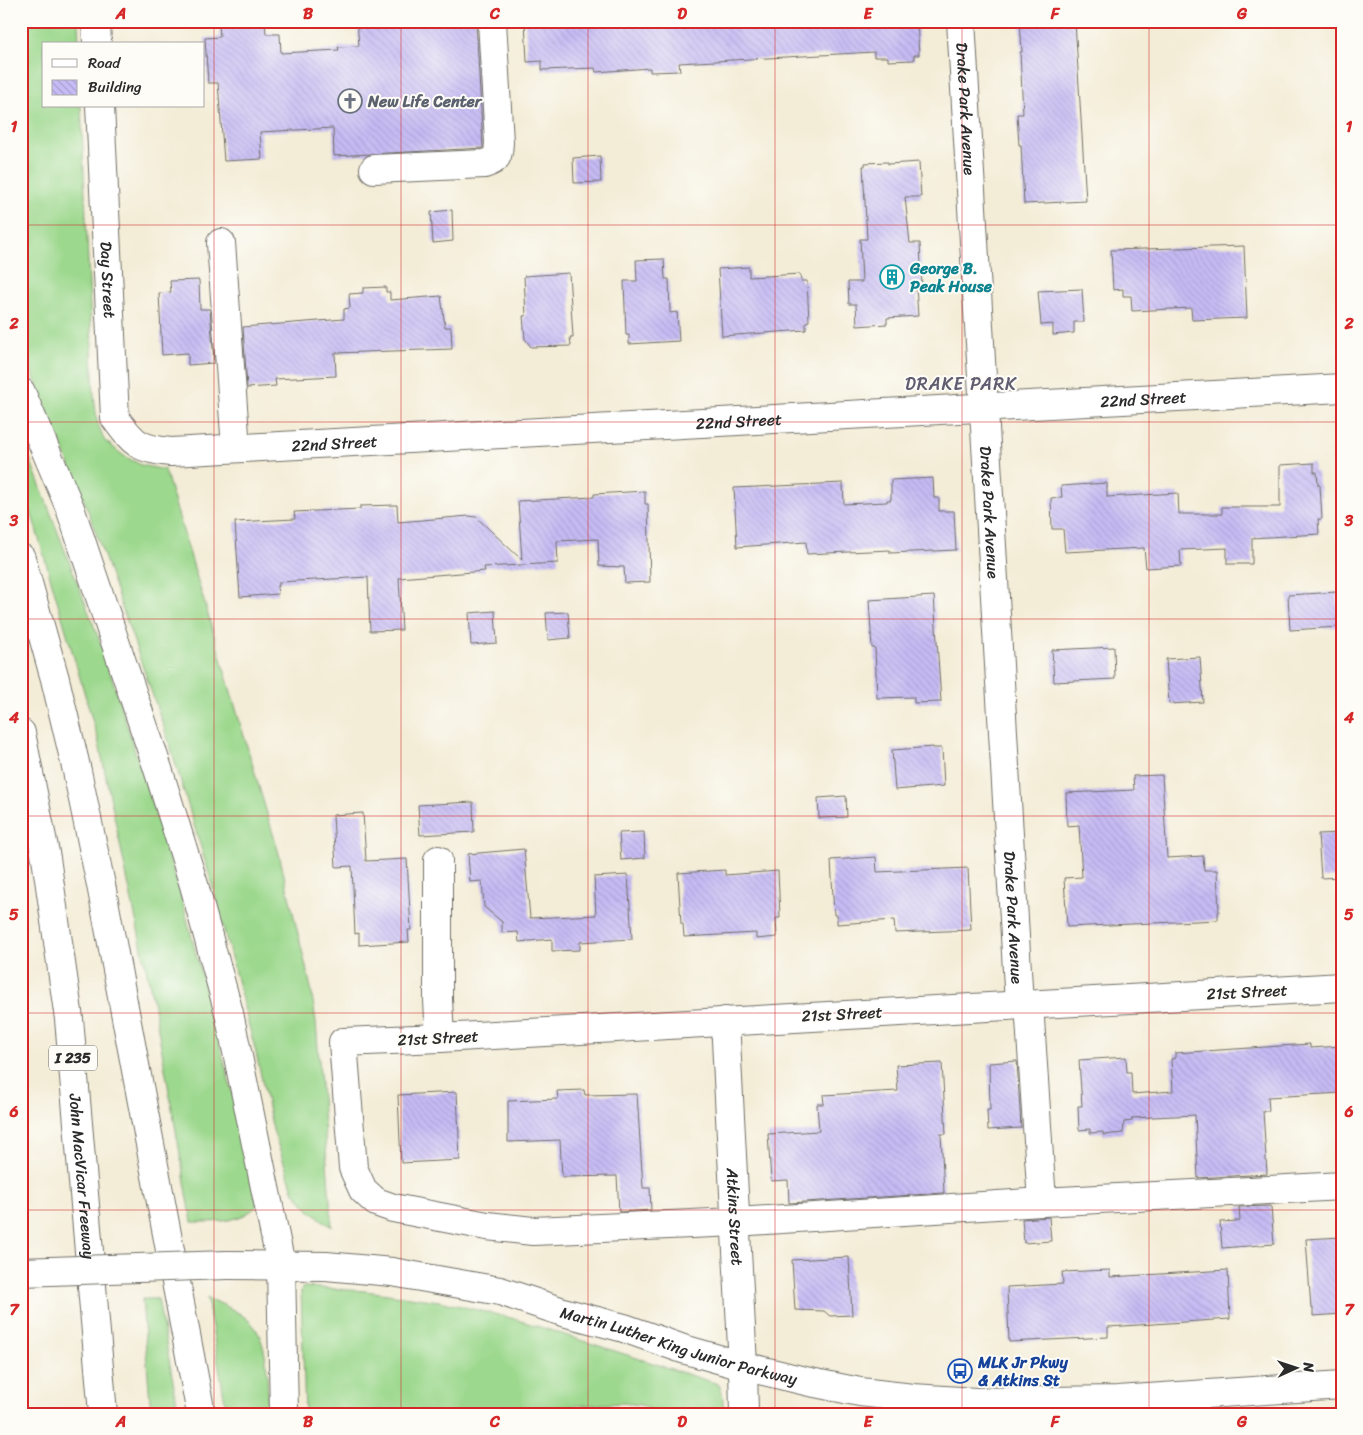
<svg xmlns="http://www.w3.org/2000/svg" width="1363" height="1435" font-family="Sriracha,sans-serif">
	<defs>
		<pattern id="building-back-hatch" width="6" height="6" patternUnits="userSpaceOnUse" patternTransform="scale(1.25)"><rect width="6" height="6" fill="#c6bbf4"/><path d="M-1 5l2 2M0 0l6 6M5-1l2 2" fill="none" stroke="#aaa1d1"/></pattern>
	</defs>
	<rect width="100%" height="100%" fill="#fdfcf7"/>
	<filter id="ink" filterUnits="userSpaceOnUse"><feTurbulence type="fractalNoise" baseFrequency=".02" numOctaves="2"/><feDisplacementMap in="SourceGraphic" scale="10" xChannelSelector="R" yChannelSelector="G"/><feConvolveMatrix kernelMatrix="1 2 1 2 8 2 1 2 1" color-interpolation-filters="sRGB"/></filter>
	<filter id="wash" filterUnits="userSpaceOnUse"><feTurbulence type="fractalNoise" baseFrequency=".0096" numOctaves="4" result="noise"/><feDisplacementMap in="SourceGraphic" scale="20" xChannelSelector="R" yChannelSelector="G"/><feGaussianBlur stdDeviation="1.12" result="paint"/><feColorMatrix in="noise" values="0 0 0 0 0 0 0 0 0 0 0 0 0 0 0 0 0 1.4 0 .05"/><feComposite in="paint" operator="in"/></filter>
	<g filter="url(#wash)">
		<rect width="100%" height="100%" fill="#f3ecd6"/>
		<path fill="#9cd88d" stroke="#64825c" d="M21 21H78L79 44H44V106H81L94 395 97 421 104 440 124 456 141 465 165 470 279 854 311 988 316 1022 332 1227 310 1211 294 1192 286 1169 273 1130 256 1053 212 884 169 742 89 513 21 345Z
			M21 436 102 647 181 896 233 1096 257 1206C239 1223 216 1222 192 1222L154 1006 98 739 21 478Z
			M305 1287 365 1291 439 1301 515 1319 718 1384C724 1391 723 1404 723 1414H658L641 1405 623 1403 433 1414H305L301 1291 302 1288Z
			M207 1298C222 1304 247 1314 256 1329 270 1353 267 1387 268 1414H227Z
			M142 1299H158L179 1414H151Z"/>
		<g id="blocks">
			<path fill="url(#building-back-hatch)" d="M265 21 266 34H280L281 53 339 50 338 47 359 46 357 21H476L483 148 334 156 333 128 260 132 262 159 224 161 218 83H208L205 38 220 37 219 24Z
				M525 21H917L919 55H914V60L888 61V57H874V52L679 63 680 71 650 72V68L596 72 595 68 542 70V61L527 62Z
				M1020 21H1075L1086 201 1024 204 1021 145H1019L1017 114H1023L1020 52H1022Z
				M600 156 601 182 574 183 573 158Z
				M888 162V164L919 162 921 197H905L910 243H920L922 287H916L918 316 887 318V324L857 326 856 304H849L848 282H862L860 239H867L863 166H865V163Z
				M452 210 453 241 433 243 431 212Z
				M1244 246 1247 318 1192 320 1191 308 1132 311 1131 296H1123V289L1113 290 1111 250Z
				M664 259 665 279H669L670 313 677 312 679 341 629 344V335H626L624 281H637L636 260Z
				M749 267V277L800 274 801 281H807L809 321 806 322V330L722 336 718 269Z
				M569 273 573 337H570L571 346 531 347 525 339 523 316H526L524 276Z
				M199 280 200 309H210L214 363 188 365V353L162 355 159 293 171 292 170 281Z
				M386 287V292H390V300L441 296 445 327H451L452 349 335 353 336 376 275 379 276 386 247 388 243 327 344 319V309L350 308 349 294 363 293V288Z
				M1082 289 1084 322H1074V333L1053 335V324L1041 325 1038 291Z
				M1314 463V472H1317L1318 485H1320L1322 519H1318L1319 534 1252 538V564H1227V548L1180 550 1181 566 1146 568 1144 548 1065 552 1063 529H1052L1051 498 1062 497 1061 486 1107 483V497L1178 493 1179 514H1222V507H1280V465Z
				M933 478 934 498H939V511H954L956 550 890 553V550L807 554 806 542 737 547 734 488 843 483 844 504 887 502V500H891V480Z
				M645 491V504H648L650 582 625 583 624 567 599 566 598 539 557 541 558 563 484 567 485 571 399 578 402 630 370 631 368 577 279 582V586H277L278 594 240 597 235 522 295 519 294 512 360 509V506L397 505 398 522 469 516 476 517 522 560 518 501 594 497V494Z
				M1337 592 1339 627 1290 630 1288 595Z
				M934 596 941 702 914 703V697L877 698 875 648H872L869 600Z
				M495 611 497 643 471 645 469 613Z
				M568 612 570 638 548 640 546 613Z
				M1114 647 1115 679 1054 682 1052 650Z
				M1200 657 1203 702 1169 704 1166 659Z
				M933 747V748H942L944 786 895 790 892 750Z
				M1162 775 1167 858 1203 856 1204 870H1217L1219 912 1218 913V920L1067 927 1064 878 1082 877 1079 825 1067 826 1066 793 1134 790 1133 776Z
				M846 796 847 817 819 818 818 798Z
				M473 802 474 832 420 835 418 805Z
				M363 813 366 861 407 859 411 930H408L409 942 359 945V933L355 934 352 866 336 867 333 815Z
				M644 832 645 858 621 860 619 833Z
				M1342 833V877L1321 878 1318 834Z
				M524 849 530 918 596 915 594 877 628 875 632 939 580 942V950L552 951V939L519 942 518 932 502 933V922L484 907 482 881 470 882 468 854Z
				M876 857 877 872 968 868 971 930 895 933 894 920 837 924V915H834L831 860Z
				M725 870V875L778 871 780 918H776L777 937 756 939V933L684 937 683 924H681L678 873Z
				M1310 1044V1048L1342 1046V1093L1268 1097 1269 1111H1263L1267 1174 1198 1178 1195 1115 1132 1118V1121L1124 1122 1123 1133 1103 1135V1132L1090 1133V1129L1079 1130 1078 1106H1082L1079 1060 1126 1057 1127 1072H1131L1132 1094 1173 1091 1171 1059 1175 1058V1053Z
				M1017 1061 1021 1128 988 1130 987 1110H990L989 1063Z
				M942 1063 946 1134H941L944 1193 789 1203 788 1180 771 1181 768 1134 819 1131 817 1104H824L823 1095 898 1091 896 1065Z
				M584 1090 585 1095 637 1094 643 1188H650L651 1210 619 1212 617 1176 562 1177 560 1140 508 1142V1101L558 1099 557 1091Z
				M457 1092 460 1160 401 1163 398 1095Z
				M1269 1206 1271 1207 1274 1244 1222 1248 1220 1222 1240 1221 1239 1207Z
				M1049 1217 1051 1241 1024 1243 1022 1219Z
				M1342 1237V1314L1313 1316V1308H1311L1306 1239Z
				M849 1257 852 1315 830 1316 824 1311 795 1310 792 1260Z
				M1110 1270V1277L1228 1270 1230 1319 1108 1327V1337L1009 1342 1007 1287 1063 1284 1062 1272Z"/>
		</g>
	</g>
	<g filter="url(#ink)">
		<use href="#blocks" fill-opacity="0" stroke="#716f67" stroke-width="1"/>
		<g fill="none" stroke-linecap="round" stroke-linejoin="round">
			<g stroke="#716f67" stroke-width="30">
				<g id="minor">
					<path d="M96 21 97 44"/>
					<path id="s1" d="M961 21 1019 1004"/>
					<path id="s2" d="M100 106 115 418C134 444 139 449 171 452L1342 388"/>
					<path d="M374 169 484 164C498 160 498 156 499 142L492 21"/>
					<path d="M221 243 236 448"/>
					<path d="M438 860V1000L440 1038"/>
					<path d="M1342 987 440 1038 343 1042 353 1168 363 1190 376 1202 393 1208 487 1226 533 1231 736 1222 1042 1202 1342 1186"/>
					<path d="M1029 1004 1042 1202"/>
					<path id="s3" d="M725 1021 743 1366 744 1414"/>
				</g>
			</g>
			<g stroke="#716f67" stroke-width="30">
				<g id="major">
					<path id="s4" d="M227 1265 326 1266 392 1272 500 1291 563 1312 624 1328 683 1349 743 1366 805 1381 860 1392 913 1398 976 1402 1118 1400 1342 1385"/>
				</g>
			</g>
			<g stroke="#716f67" stroke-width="30">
				<g id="highway">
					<path d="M21 392 70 508 158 769 194 885 229 1013 281 1265 284 1414"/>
					<path d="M21 558 55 679 77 771 101 885 201 1414"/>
					<path id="s5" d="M21 733 46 858 69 1019 103 1414"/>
				</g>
			</g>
			<use href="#minor" stroke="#fff" stroke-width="28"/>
			<use href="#major" stroke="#fff" stroke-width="28"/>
			<use href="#highway" stroke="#fff" stroke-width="28"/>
			<g stroke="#716f67" stroke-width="30" stroke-linecap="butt">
				<path id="major-bridge" d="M21 1272 227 1265"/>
			</g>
			<use href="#major-bridge" stroke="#fff" stroke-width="28"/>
		</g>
	</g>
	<path fill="none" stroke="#d62828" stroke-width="1" stroke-opacity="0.55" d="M214 21V1414M401 21V1414M588 21V1414M775 21V1414M962 21V1414M1149 21V1414M21 225H1342M21 422H1342M21 619H1342M21 816H1342M21 1013H1342M21 1210H1342"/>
	<defs>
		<g id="church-ring" transform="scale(1.25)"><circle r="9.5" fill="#fdfcf7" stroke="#6b7280" stroke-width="1.5"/><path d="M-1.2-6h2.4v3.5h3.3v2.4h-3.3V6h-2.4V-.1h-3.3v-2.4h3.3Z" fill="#6b7280"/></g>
		<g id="building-ring" transform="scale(1.25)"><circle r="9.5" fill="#fdfcf7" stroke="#0f9aa8" stroke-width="1.5"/><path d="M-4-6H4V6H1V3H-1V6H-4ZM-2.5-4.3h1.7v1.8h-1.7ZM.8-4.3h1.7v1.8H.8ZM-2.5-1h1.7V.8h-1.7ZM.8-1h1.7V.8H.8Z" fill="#0f9aa8"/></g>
		<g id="bus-ring" transform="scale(1.25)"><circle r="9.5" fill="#fdfcf7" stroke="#1a4fb4" stroke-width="1.5"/><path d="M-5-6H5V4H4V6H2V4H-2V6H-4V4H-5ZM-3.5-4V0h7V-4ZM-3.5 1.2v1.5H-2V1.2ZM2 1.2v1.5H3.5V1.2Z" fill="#1a4fb4"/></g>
	</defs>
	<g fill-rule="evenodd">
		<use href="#church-ring" x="350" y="101"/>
		<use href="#building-ring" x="892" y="277"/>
		<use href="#bus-ring" x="960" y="1371"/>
	</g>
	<g text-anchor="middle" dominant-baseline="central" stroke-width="4" stroke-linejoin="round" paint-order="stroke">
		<rect fill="#fdfcf7" stroke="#6a6a68" stroke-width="1" x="49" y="1045.5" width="48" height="25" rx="4"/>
		<g font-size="15" font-weight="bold" fill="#2b2b2b">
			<text x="73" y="1058">I 235</text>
		</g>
		<g font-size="16" font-weight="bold" fill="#5b616d" stroke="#fdfcf7" text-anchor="start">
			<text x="368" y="101">New Life Center</text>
		</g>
		<g font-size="16" fill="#2b2b2b" stroke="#fdfcf7">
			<text stroke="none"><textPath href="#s1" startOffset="88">Drake Park Avenue</textPath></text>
			<text stroke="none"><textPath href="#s2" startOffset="174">Day Street</textPath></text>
			<text stroke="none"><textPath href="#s2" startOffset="1355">22nd Street</textPath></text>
			<text stroke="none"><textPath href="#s2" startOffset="950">22nd Street</textPath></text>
			<text stroke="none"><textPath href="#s2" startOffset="545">22nd Street</textPath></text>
			<text stroke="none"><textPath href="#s1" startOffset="492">Drake Park Avenue</textPath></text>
			<text stroke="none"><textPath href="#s1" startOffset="898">Drake Park Avenue</textPath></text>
			<text transform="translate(1247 992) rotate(-3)">21st Street</text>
			<text transform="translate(842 1014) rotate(-3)">21st Street</text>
			<text transform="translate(438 1038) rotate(-3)">21st Street</text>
			<text stroke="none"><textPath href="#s5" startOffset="448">John MacVicar Freeway</textPath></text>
			<text stroke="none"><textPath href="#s3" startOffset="196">Atkins Street</textPath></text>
			<text stroke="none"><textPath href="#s4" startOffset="462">Martin Luther King Junior Parkway</textPath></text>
		</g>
		<g font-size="16" font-weight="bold" fill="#0d838f" stroke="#fdfcf7" text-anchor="start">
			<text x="910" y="268">George B.<tspan x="910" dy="18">Peak House</tspan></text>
		</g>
		<g font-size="16" font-weight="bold" fill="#164399" stroke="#fdfcf7" text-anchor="start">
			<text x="978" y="1362">MLK Jr Pkwy<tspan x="978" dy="18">&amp; Atkins St</tspan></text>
		</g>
		<g font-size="18" letter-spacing="1" fill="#615d71" stroke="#fdfcf7">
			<text x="961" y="384">DRAKE PARK</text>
		</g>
	</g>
	<rect width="1363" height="1435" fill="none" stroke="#fdfcf7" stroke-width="55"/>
	<rect x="42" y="42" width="162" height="65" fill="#fdfcf7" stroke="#a9a8a5"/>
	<rect x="52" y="59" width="25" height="8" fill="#ffffff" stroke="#a9a8a5"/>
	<text x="88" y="68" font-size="15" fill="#2b2b2b">Road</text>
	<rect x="52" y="80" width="25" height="15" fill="url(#building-back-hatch)" stroke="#a9a8a5"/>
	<text x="88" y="92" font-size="15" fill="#2b2b2b">Building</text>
	<g transform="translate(1296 1368) rotate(87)" stroke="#fdfcf7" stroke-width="4" paint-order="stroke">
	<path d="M0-4L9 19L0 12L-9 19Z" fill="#2b2b2b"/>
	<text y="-8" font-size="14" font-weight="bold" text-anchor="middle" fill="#2b2b2b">N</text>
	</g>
	<rect x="28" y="28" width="1308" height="1380" fill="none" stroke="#d62828" stroke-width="2"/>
	<g font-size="16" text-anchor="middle" font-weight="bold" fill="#d62828">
		<text x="121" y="19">A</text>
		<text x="308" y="19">B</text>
		<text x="495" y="19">C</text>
		<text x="682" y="19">D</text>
		<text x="868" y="19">E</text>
		<text x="1055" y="19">F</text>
		<text x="1242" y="19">G</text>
		<text x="14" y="132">1</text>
		<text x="1349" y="132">1</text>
		<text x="14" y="329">2</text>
		<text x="1349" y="329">2</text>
		<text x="14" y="526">3</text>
		<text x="1349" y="526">3</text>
		<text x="14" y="723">4</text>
		<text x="1349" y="723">4</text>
		<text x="14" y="920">5</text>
		<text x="1349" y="920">5</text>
		<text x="14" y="1117">6</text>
		<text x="1349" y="1117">6</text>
		<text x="14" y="1315">7</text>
		<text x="1349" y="1315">7</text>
		<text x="121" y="1427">A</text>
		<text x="308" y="1427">B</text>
		<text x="495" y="1427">C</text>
		<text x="682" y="1427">D</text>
		<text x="868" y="1427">E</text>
		<text x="1055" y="1427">F</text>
		<text x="1242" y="1427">G</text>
	</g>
</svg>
